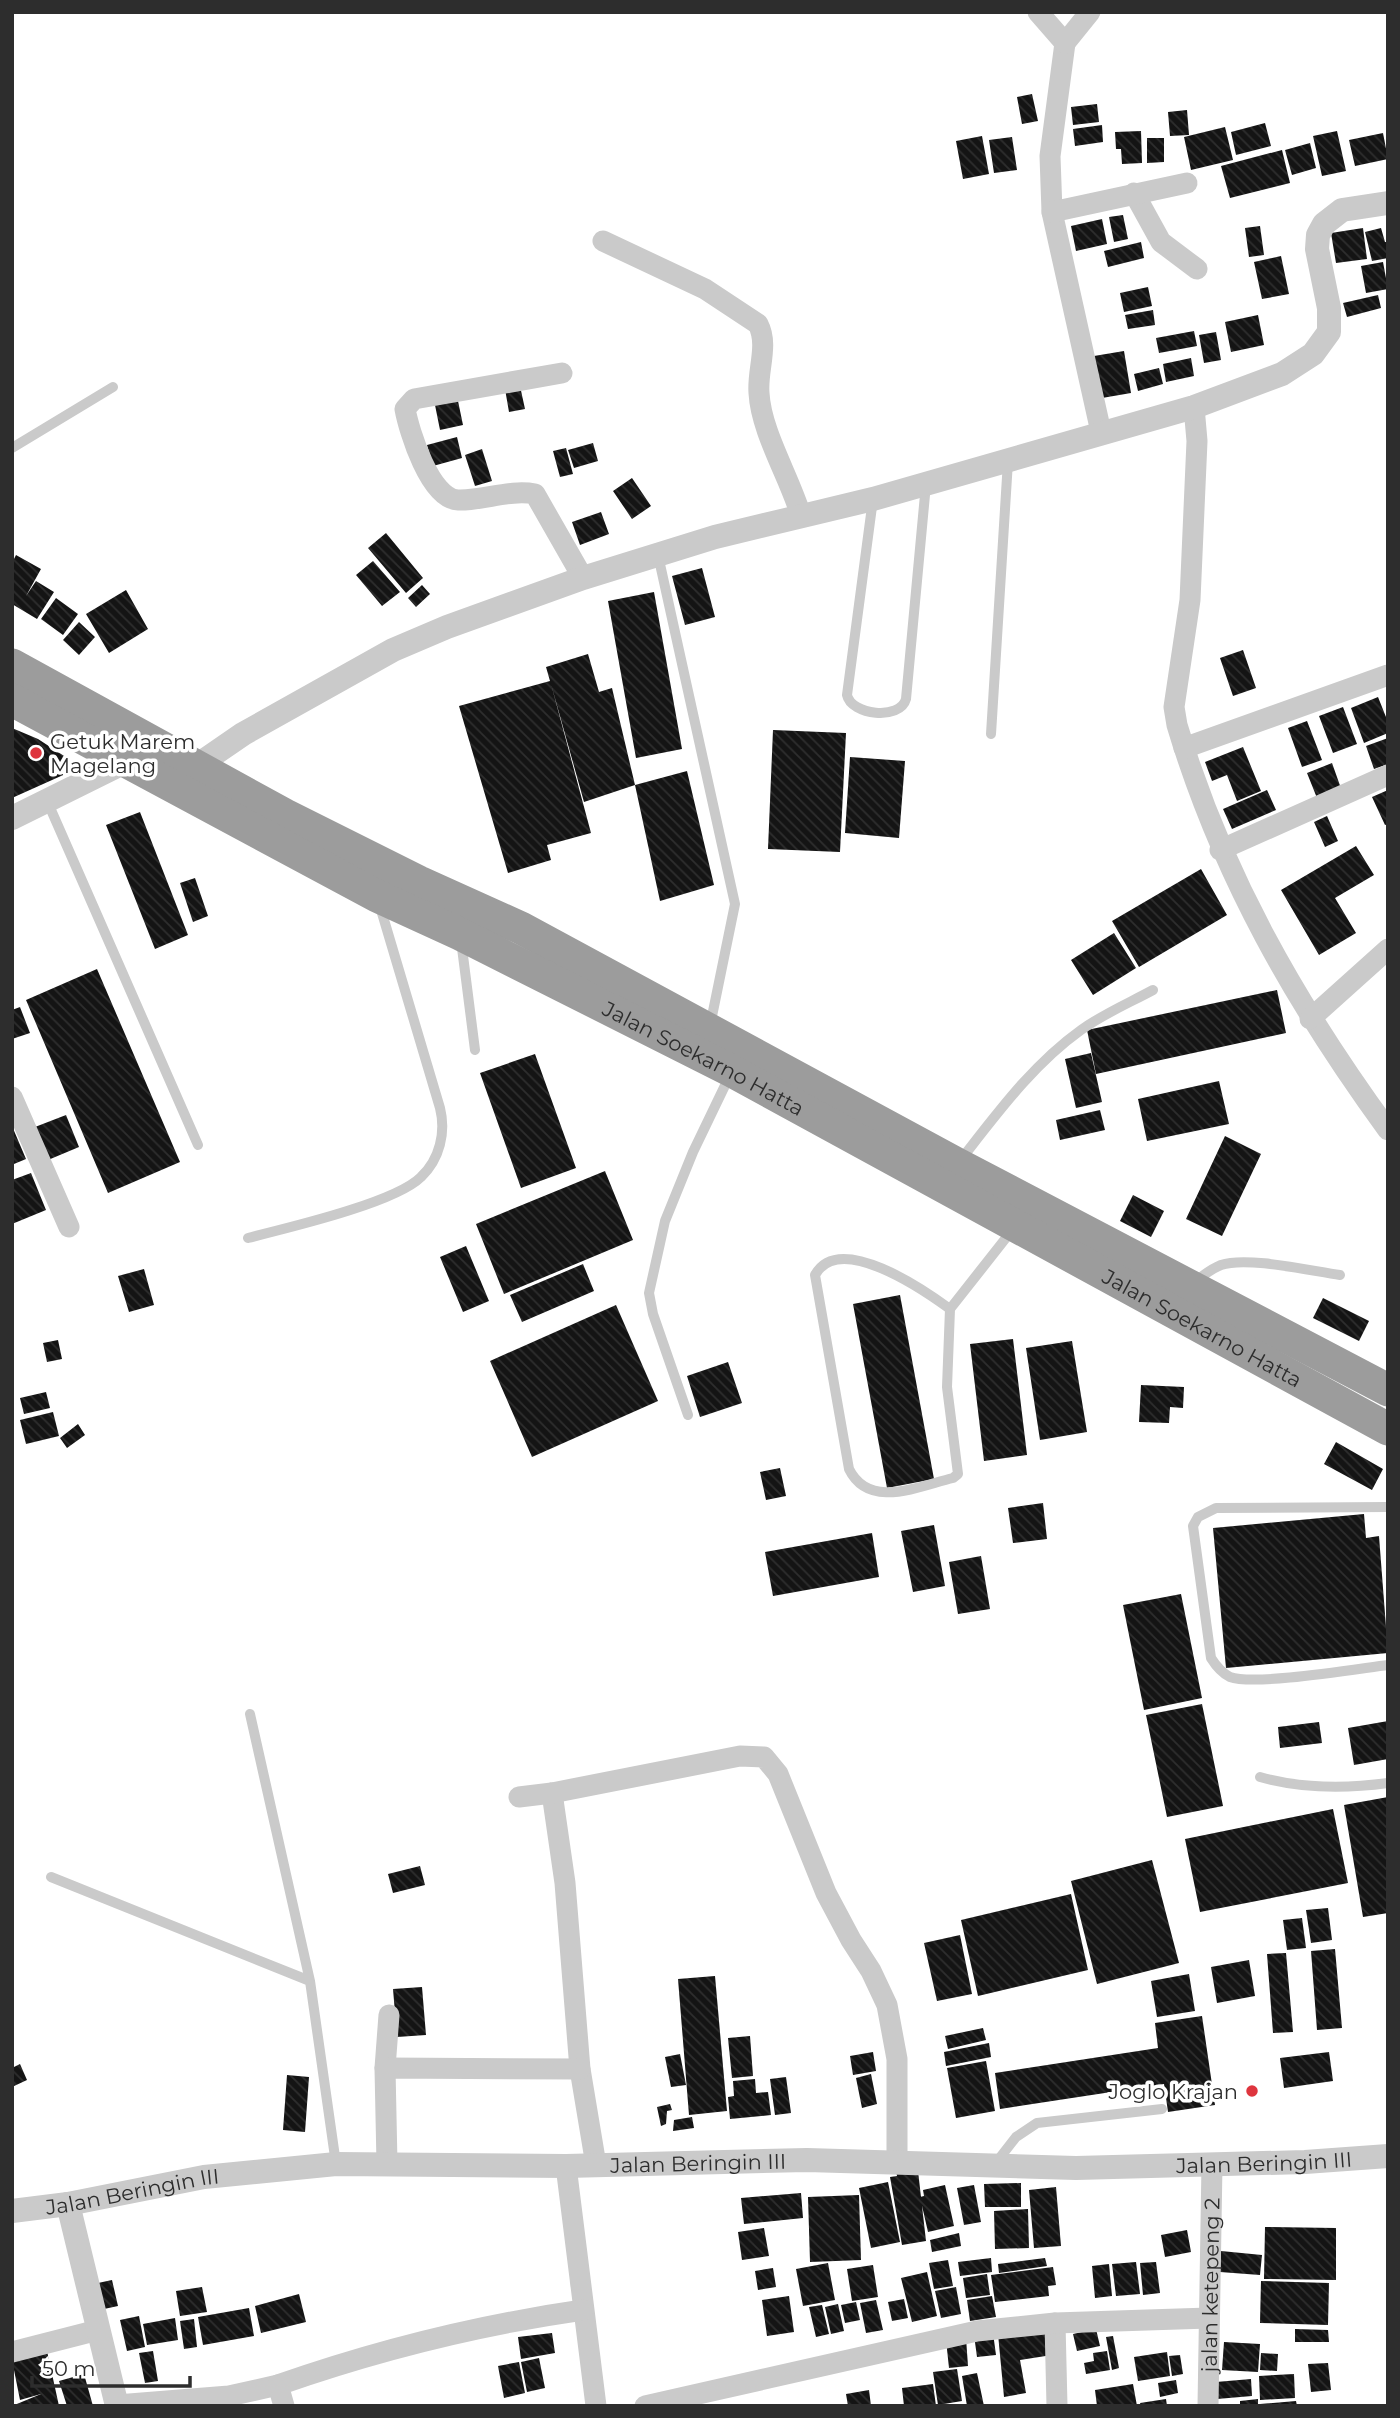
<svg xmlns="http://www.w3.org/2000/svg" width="1400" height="2418" font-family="Montserrat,sans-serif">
	<defs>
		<pattern id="building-back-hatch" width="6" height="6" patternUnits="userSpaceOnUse" patternTransform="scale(1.75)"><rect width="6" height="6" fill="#141414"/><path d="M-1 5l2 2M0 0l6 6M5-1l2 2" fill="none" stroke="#2e2e2e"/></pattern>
	</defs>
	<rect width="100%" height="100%" fill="#fff"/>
	<path fill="url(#building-back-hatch)" d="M1032 94 1038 121 1022 124 1017 97Z
		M1097 104 1099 122 1073 125 1071 107Z
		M1187 110 1189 135 1170 136 1168 112Z
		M1265 123 1271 146 1236 155 1231 132Z
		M1102 125 1103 142 1075 146 1073 129Z
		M1225 127 1233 160 1191 170 1184 137Z
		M1141 131 1142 163 1122 164 1121 149H1116L1115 132Z
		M1337 131 1346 171 1322 176 1313 136Z
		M1383 133 1388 159 1355 166 1349 140Z
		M982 136 989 174 963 179 956 141Z
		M1012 137 1017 170 994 173 989 140Z
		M1147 138H1164V162L1147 163Z
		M1310 143 1316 168 1292 175 1285 150Z
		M1282 150 1290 183 1230 198 1221 166Z
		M1123 215 1128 239 1114 242 1109 217Z
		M1102 219 1107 244 1076 251 1071 226Z
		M1260 226 1264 255 1249 257 1245 228Z
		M1363 228 1367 259 1336 263 1331 233Z
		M1381 228 1385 242H1388V258L1372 261 1365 232Z
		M1141 242 1144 258 1108 267 1104 251Z
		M1281 256 1289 294 1262 299 1254 262Z
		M1383 262 1388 289 1366 293 1361 266Z
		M1148 287 1152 306 1124 312 1120 293Z
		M1378 295 1381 308 1347 317 1343 303Z
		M1153 310 1155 325 1128 329 1125 315Z
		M1258 315 1264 345 1231 352 1225 322Z
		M1194 331 1197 346 1159 353 1156 338Z
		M1216 332 1221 360 1204 363 1199 335Z
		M1124 351 1131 393 1102 398 1094 356Z
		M1191 358 1194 376 1166 382 1163 364Z
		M1159 368 1163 384 1138 391 1134 374Z
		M520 386 525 409 509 412 505 389Z
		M458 401 463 425 440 430 435 405Z
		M457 437 462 458 433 466 427 445Z
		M593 443 598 461 574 468 568 450Z
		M566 448 573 474 560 477 553 451Z
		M482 449 492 481 475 486 465 455Z
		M632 478 651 506 632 519 613 491Z
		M601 512 609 534 580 545 572 522Z
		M386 533 423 578 406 593 368 548Z
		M16 555 41 569 26 596 36 581 54 592 37 619 12 604V563Z
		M373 561 400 592 382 606 356 575Z
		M702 568 715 617 685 625 672 576Z
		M422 585 430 594 416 607 408 598Z
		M126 590 148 629 109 653 86 614Z
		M654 592 682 749 636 758 608 601Z
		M56 598 78 614 63 635 41 619Z
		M79 622 95 637 79 655 63 640Z
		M1243 650 1256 688 1233 696 1220 658Z
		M588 654 599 692 612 688 635 785 687 771 714 885 660 901 635 785 584 802 551 684 591 833 547 845 551 860 508 873 459 706 550 681 546 667Z
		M1378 697 1388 722V733L1364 743 1351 708Z
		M1343 707 1357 744 1333 753 1319 716Z
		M1307 721 1322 760 1302 767 1288 728Z
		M12 728 38 739 81 767 12 798Z
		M773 730 846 733 840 852 768 849Z
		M1388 738V764L1374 769 1366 746Z
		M1243 747 1261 791 1237 801 1227 775 1212 781 1205 762Z
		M850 757 905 761 899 838 845 833Z
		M1332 763 1343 794 1319 803 1307 773Z
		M1267 790 1276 810 1232 829 1223 809Z
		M1388 790V824L1385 825 1372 797Z
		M140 812 188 935 155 949 106 825Z
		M1327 816 1338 841 1325 847 1314 822Z
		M1356 846 1374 875 1335 898 1356 933 1319 955 1281 890Z
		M1201 869 1227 915 1139 967 1112 921Z
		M195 878 208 916 193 922 180 883Z
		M1114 933 1136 968 1093 995 1071 960Z
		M97 969 180 1162 108 1193 26 1000Z
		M1277 990 1286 1033 1096 1074 1087 1030Z
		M20 1007 30 1033 12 1039V1010Z
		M1091 1053 1102 1102 1076 1108 1065 1059Z
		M535 1054 576 1168 521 1188 480 1073Z
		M1219 1081 1229 1124 1147 1141 1138 1099Z
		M1100 1110 1105 1130 1060 1140 1056 1120Z
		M66 1115 79 1147 48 1160 35 1127Z
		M12 1126 26 1159 14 1164 12 1159Z
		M1225 1136 1261 1154 1222 1236 1186 1219Z
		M605 1171 633 1240 504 1294 476 1224Z
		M31 1173 46 1210 12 1224V1180Z
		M1133 1195 1164 1211 1151 1237 1120 1221Z
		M466 1246 489 1301 463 1312 440 1257Z
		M583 1264 594 1291 522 1322 510 1295Z
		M144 1269 154 1305 129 1312 118 1276Z
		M900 1295 934 1479 887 1488 853 1304Z
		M1323 1298 1369 1321 1359 1341 1313 1318Z
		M616 1305 658 1401 532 1457 490 1361Z
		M1013 1339 1027 1455 984 1461 970 1344Z
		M58 1340 62 1359 47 1362 43 1343Z
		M1072 1341 1087 1432 1040 1440 1026 1348Z
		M728 1362 742 1403 700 1417 687 1376Z
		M1141 1385 1184 1387 1183 1408 1170 1407 1169 1423 1139 1422Z
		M46 1392 50 1408 24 1414 20 1398Z
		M53 1412 59 1436 26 1444 20 1420Z
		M78 1424 85 1435 67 1448 60 1438Z
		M1336 1442 1383 1469 1372 1490 1324 1464Z
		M780 1468 786 1496 766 1500 760 1472Z
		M1043 1503 1047 1539 1013 1543 1008 1508Z
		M1364 1514 1366 1538 1379 1536 1388 1653 1226 1668 1213 1528Z
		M934 1525 945 1586 913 1592 901 1531Z
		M872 1533 879 1577 773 1596 765 1552Z
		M981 1556 990 1609 958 1614 949 1562Z
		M1181 1594 1202 1698 1144 1710 1123 1605Z
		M1202 1704 1223 1806 1167 1817 1146 1715Z
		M1388 1721V1759L1354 1765 1348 1728Z
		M1319 1722 1322 1743 1280 1748 1278 1727Z
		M1388 1797V1913L1363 1917 1344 1805Z
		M1333 1809 1348 1883 1200 1912 1185 1839Z
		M1152 1860 1179 1963 1097 1984 1071 1881Z
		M420 1866 425 1885 393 1893 388 1874Z
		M1071 1894 1088 1970 978 1996 961 1920Z
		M1328 1908 1332 1940 1311 1943 1306 1910Z
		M1302 1918 1306 1948 1287 1950 1283 1920Z
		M960 1935 972 1994 937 2001 924 1943Z
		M1335 1949 1342 2028 1317 2030 1311 1951Z
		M1286 1953 1293 2032 1273 2033 1267 1954Z
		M1249 1960 1255 1996 1217 2003 1211 1967Z
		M1189 1974 1195 2011 1157 2017 1151 1981Z
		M715 1976 727 2111 689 2115 678 1979Z
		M422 1987 426 2035 397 2037 393 1989Z
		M1202 2016 1215 2105 1168 2112 1164 2084 1000 2109 995 2073 1158 2048 1155 2023Z
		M983 2028 986 2040 948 2049 945 2036Z
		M750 2036 753 2076 732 2078 728 2038Z
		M989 2043 991 2057 946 2066 944 2052Z
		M873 2052 876 2071 853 2075 850 2056Z
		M1329 2052 1333 2081 1284 2088 1280 2058Z
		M680 2054 686 2085 671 2087 665 2057Z
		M986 2061 995 2111 956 2118 947 2068Z
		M20 2064 27 2080 12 2087V2068Z
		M871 2074 877 2104 862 2108 856 2078Z
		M287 2075 309 2077 305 2132 283 2130Z
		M786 2077 791 2113 775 2115 770 2079Z
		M755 2079 756 2093 768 2092 771 2115 730 2119 728 2097 734 2096 733 2081Z
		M670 2104 672 2110 667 2111 666 2124 661 2126 657 2107Z
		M692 2117 694 2128 673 2131 674 2120Z
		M917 2162 926 2241 902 2245 890 2177 897 2176 895 2166Z
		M888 2182 900 2242 871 2248 859 2188Z
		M1021 2183V2207H985L984 2184Z
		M945 2185 954 2226 928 2232 920 2197 924 2196 923 2190Z
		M974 2185 981 2222 964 2225 957 2188Z
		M1056 2187 1061 2246 1034 2248 1029 2190Z
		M801 2193 803 2218 744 2224 741 2198Z
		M859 2195 861 2260 810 2262 808 2197Z
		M1028 2209 1029 2248 995 2249 994 2211Z
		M1265 2227 1336 2228V2280L1264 2279Z
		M764 2228 769 2256 742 2260 738 2232Z
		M1187 2230 1191 2252 1165 2257 1161 2235Z
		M959 2233 961 2246 932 2252 930 2240Z
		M1221 2251 1262 2255 1260 2275 1220 2272Z
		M991 2258 992 2272 960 2276 958 2262Z
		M1045 2258 1047 2266 999 2273 998 2264Z
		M948 2260 953 2286 934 2289 929 2263Z
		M1136 2262 1140 2294 1116 2296 1112 2264Z
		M1156 2262 1160 2293 1143 2295 1140 2263Z
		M828 2263 835 2300 803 2306 796 2269Z
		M1109 2264 1112 2296 1095 2298 1092 2266Z
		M873 2265 878 2297 852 2301 847 2269Z
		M1053 2267 1056 2285 1048 2286 1049 2296 995 2302 991 2275Z
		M773 2268 776 2287 758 2290 755 2271Z
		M927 2272 937 2316 912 2322 901 2278Z
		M987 2274 990 2295 966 2298 963 2278Z
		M112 2280 118 2306 104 2309 98 2283Z
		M1261 2281 1329 2283 1328 2325 1260 2323Z
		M202 2287 207 2312 180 2316 176 2291Z
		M956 2287 961 2314 941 2318 935 2291Z
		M299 2294 306 2322 261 2333 255 2306Z
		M789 2296 794 2332 767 2336 762 2300Z
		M992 2296 996 2317 970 2321 967 2300Z
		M904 2299 908 2318 892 2321 888 2302Z
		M876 2300 883 2330 866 2333 860 2303Z
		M856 2302 860 2320 845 2323 841 2305Z
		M838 2304 844 2331 831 2334 825 2307Z
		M822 2305 829 2334 816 2337 809 2307Z
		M249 2308 254 2336 203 2345 198 2317Z
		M139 2316 145 2347 127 2351 120 2320Z
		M175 2318 178 2340 147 2345 143 2324Z
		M194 2319 197 2347 184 2349 180 2321Z
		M1046 2326 1052 2355 1020 2360 1026 2393 1004 2397 998 2334Z
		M1096 2329 1100 2346 1077 2351 1073 2334Z
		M1295 2329 1328 2330 1329 2342H1295Z
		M552 2333 555 2353 521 2359 518 2337Z
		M993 2333 996 2355 977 2357 974 2335Z
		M1113 2336 1119 2368 1112 2370 1106 2337Z
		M966 2338 968 2366 949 2368 946 2340Z
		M1224 2342 1260 2344 1258 2372 1222 2370Z
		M47 2351 59 2406H12L41 2394 20 2400 12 2360Z
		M153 2351 158 2381 145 2383 139 2353Z
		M1107 2351 1110 2370 1086 2374 1084 2363 1094 2361 1093 2353Z
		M1167 2352 1170 2376 1138 2381 1134 2357Z
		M1261 2353 1278 2354 1277 2371 1260 2370Z
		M1180 2355 1183 2374 1172 2376 1169 2356Z
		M539 2358 545 2388 527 2392 521 2362Z
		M519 2362 525 2393 504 2398 498 2366Z
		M1328 2363 1331 2390 1311 2392 1308 2364Z
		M957 2369 962 2401 938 2405 933 2372Z
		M977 2373 984 2406H967L962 2376Z
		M84 2374 93 2406H67L59 2381Z
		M1294 2374 1295 2398 1260 2400 1259 2376Z
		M1251 2379 1252 2396 1217 2399 1216 2382Z
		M1176 2380 1178 2393 1160 2397 1158 2383Z
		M933 2384 936 2406H904L902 2388Z
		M1133 2384 1137 2406H1097L1095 2390Z
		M869 2390 871 2406H848L846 2394Z
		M1166 2399 1167 2406H1141L1140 2403Z
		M1258 2399V2406H1240V2401Z
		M1296 2401 1297 2406H1260V2404Z"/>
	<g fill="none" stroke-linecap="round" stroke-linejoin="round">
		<path stroke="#cacaca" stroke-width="10" d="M12 448 113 387
			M873 499 847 695C851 715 900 721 906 699L926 484
			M658 555 735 904 710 1026
			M991 734 1008 461
			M48 803 198 1145
			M461 940 475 1050
			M959 1162C996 1115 1032 1065 1081 1030 1103 1014 1129 1003 1153 990
			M248 1238C287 1228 395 1203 421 1177 440 1159 446 1132 440 1108L379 903
			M1193 1283C1202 1276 1211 1269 1221 1265 1247 1256 1311 1271 1340 1275
			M950 1309C924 1290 839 1231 815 1275L849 1469C869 1510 919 1486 953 1478L958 1474 947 1387 950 1309 1013 1229
			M688 1415 653 1314 649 1293 665 1221 693 1152 731 1073
			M1388 1507 1216 1508 1198 1517 1193 1526 1211 1658C1216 1666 1222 1673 1230 1677 1255 1686 1356 1669 1388 1665
			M250 1714 310 1981 336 2164
			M1260 1777C1303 1789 1344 1789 1388 1783
			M51 1877 310 1981
			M995 2164 1016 2137 1037 2123 1162 2109"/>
		<g stroke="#cacaca" stroke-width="21">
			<path d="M1038 12 1065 43 1050 156 1052 212 1101 432"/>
			<path d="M1065 43 1090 12"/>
			<path d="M1134 193 1161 242 1197 269"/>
			<path d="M1052 212 1187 183"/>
			<path d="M603 241 705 289 758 324C769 345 757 370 759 393 761 432 790 478 801 516"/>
			<path d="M562 373 414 399 405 409C409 431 430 499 458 500 483 501 510 489 535 494L583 578"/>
			<path d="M1194 407 1197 441 1190 600 1174 707 1177 725C1222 875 1296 1004 1388 1130"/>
			<path d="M1184 748 1388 675"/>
			<path d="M1220 850 1388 775"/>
			<path d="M1310 1019 1388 949"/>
			<path d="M12 1097 69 1227"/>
			<path d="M552 1793 565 1883 580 2069 596 2165"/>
			<path d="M519 1797 552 1793 740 1756 764 1757 778 1774 826 1893 851 1940 871 1971 887 2005 897 2059V2161"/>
			<path d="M385 2068 389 2015"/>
			<path d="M387 2164 385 2068 580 2069"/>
			<path d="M566 2166 596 2406"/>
			<path d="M1055 2323 1057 2406"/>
			<path d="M12 2352 98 2330"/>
			<path d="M117 2405 229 2396 278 2385"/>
			<path d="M284 2406 278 2385C378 2350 478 2325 583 2310"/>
			<path d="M645 2406 977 2331 1055 2323 1209 2318"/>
			<path id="s1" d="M1208 2406 1212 2164"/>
		</g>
		<g stroke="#cacaca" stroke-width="24">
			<path d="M198 765 243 734 393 650 447 627 583 578 715 537 873 499 1194 407 1282 374 1313 354 1329 332V308L1317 249 1318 235 1324 224 1342 210 1388 203"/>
			<path d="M12 818 127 761"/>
			<path d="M68 2204 117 2406"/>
			<path id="s2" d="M12 2211 68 2204 204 2177 336 2164 566 2166 807 2160 1076 2168 1305 2162 1388 2156"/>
		</g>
		<g stroke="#9c9c9c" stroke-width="33">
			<path d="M12 665 285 815 419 882 521 928 957 1164 1388 1390"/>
			<path id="s3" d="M12 700 377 896 460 934 732 1071 1388 1429"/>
		</g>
	</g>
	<g fill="#de353e" stroke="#fff" stroke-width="2.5">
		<circle cx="36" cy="753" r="7"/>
		<circle cx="1252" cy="2091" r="7"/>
	</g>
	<g text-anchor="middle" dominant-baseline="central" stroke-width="7" stroke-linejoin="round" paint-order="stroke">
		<g font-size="21" fill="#2d2d2d" stroke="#fff" text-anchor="start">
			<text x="50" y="741">Getuk Marem<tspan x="50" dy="24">Magelang</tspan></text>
			<text x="1238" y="2091" text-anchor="end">Joglo Krajan</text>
		</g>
		<g font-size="21" fill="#2d2d2d" stroke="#fff">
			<text stroke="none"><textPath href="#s3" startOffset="779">Jalan Soekarno Hatta</textPath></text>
			<text stroke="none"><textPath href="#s3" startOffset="1346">Jalan Soekarno Hatta</textPath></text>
			<text stroke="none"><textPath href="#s2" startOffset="1256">Jalan Beringin III</textPath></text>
			<text stroke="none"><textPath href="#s2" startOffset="690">Jalan Beringin III</textPath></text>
			<text stroke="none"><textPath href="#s2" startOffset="122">Jalan Beringin III</textPath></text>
			<text stroke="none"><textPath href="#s1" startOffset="121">jalan ketepeng 2</textPath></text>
		</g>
	</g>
	<rect width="1400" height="2418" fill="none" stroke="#2d2d2d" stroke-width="28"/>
	<path d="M32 2376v10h158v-10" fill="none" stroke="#2d2d2d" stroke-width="3.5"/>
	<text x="42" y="2376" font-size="21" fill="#2d2d2d" stroke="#ffffff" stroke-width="5" paint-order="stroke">50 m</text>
</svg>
